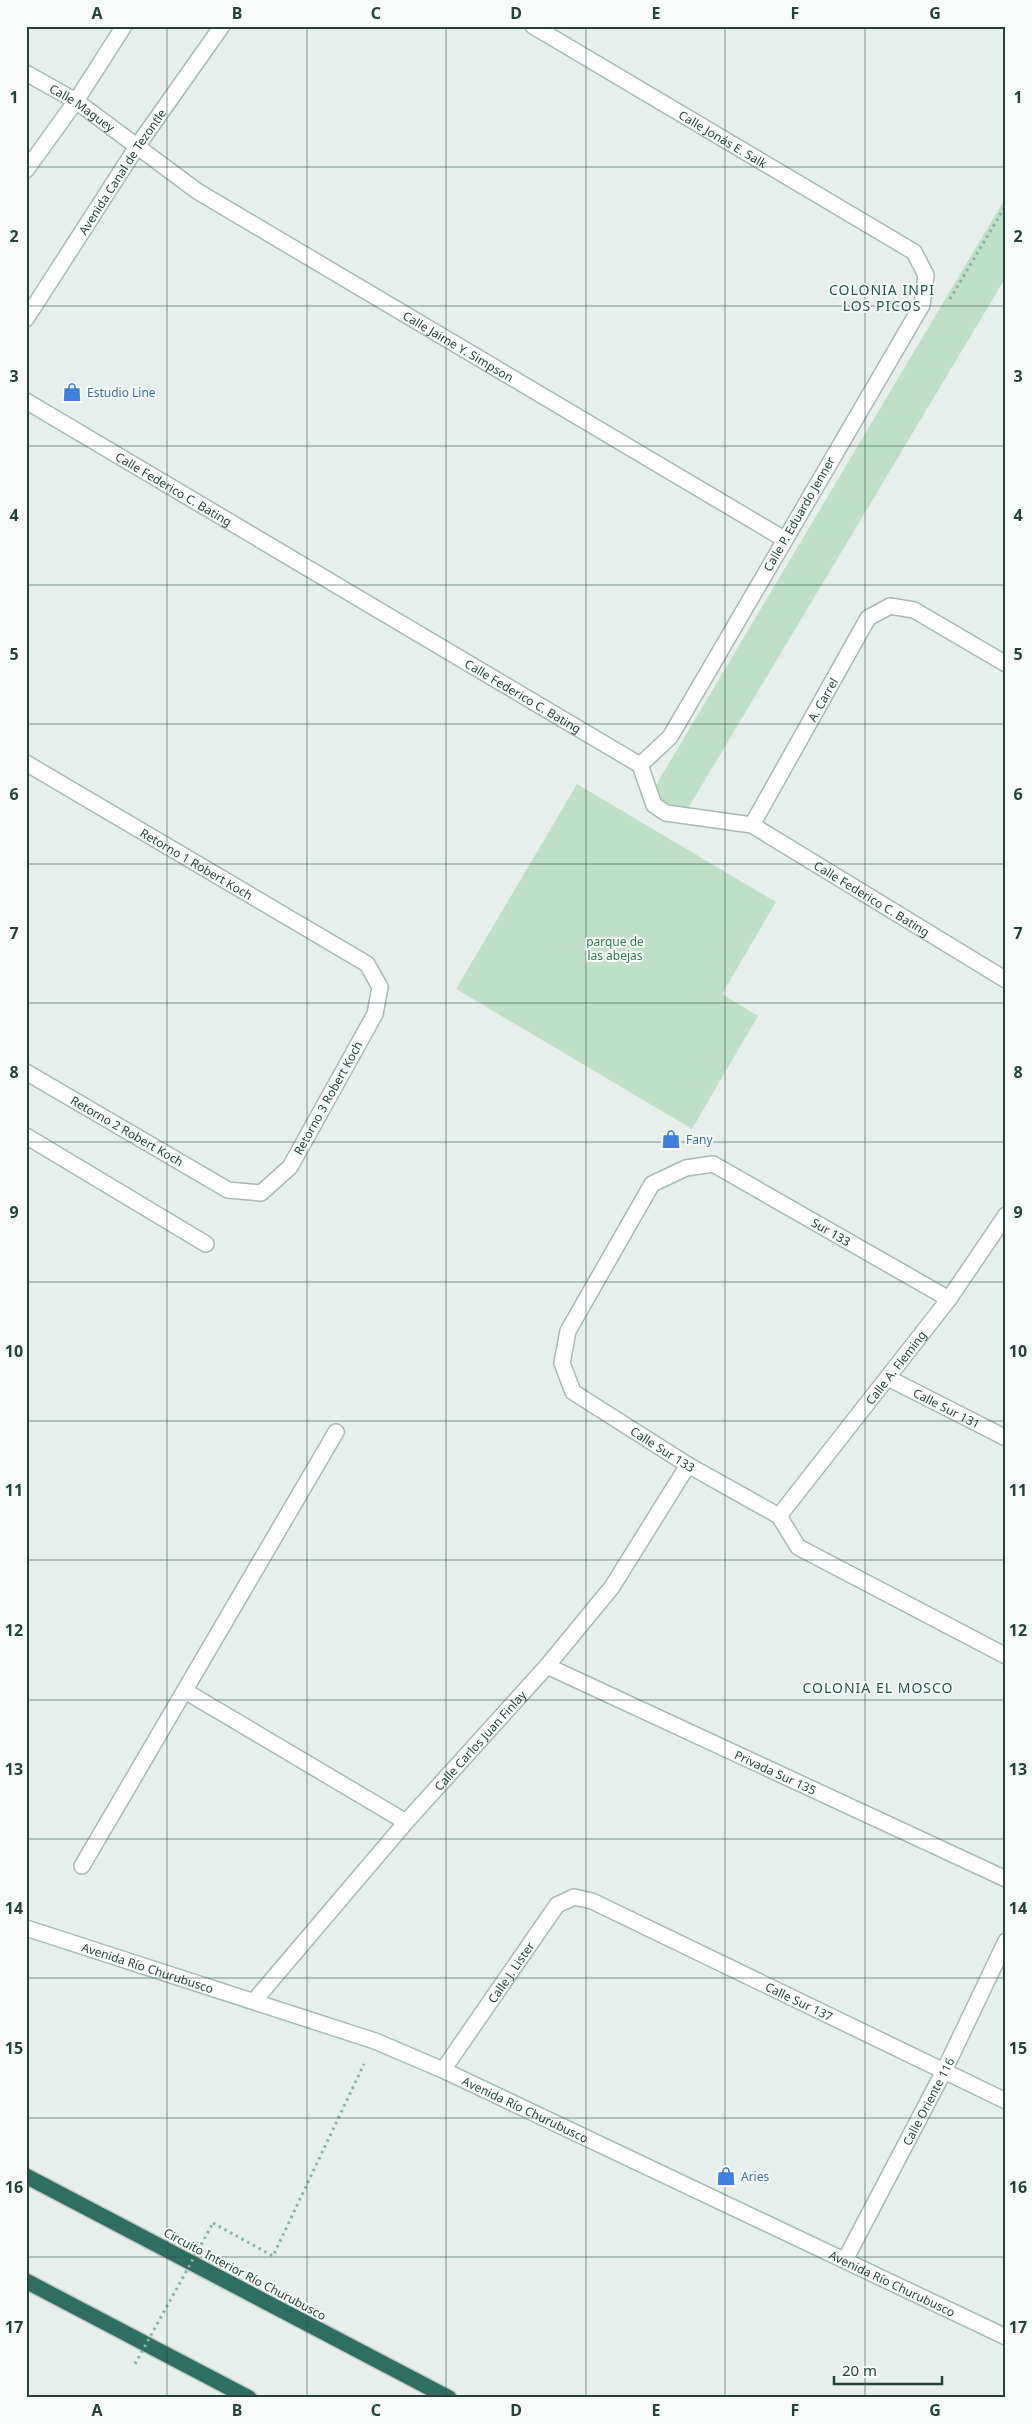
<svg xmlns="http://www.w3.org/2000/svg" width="1032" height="2424" font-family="'Noto Sans',sans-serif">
	<rect width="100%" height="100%" fill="#e6efeb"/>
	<path fill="#bfe0c8" d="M1006 197V277L681 820 650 795Z
		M577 784 776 902 722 994 758 1016 692 1129 456 989Z"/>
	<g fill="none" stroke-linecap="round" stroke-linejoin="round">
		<g stroke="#a8b8b2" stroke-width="18">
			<path id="service" d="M26 1136 206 1244"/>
		</g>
		<g stroke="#a8b8b2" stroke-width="18">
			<g id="minor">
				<path id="s1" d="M533 26 914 252 926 275 922 305 670 737 640 765"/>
				<path id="s2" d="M26 73 76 101 197 191 784 539"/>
				<path id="s3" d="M26 401 640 765 654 805 666 813 752 825 1006 980"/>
				<path id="s4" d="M26 763 367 964 380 987 375 1014 290 1167 261 1193 228 1190 26 1072"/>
				<path id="s5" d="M752 825 868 618 890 606 914 610 1006 664"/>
				<path id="s6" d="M949 1299 713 1164 686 1168 652 1184 568 1331 562 1363 573 1392 688 1465 779 1516 798 1547 1006 1656"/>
				<path id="s7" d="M888 1378 1006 1438"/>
				<path id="s8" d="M779 1516 949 1299 1006 1215"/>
				<path id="s9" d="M547 1666 1006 1879"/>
				<path d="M185 1691 406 1822"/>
				<path d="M82 1866 336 1432"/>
				<path id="s10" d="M254 2001 406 1822 547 1666 612 1587 688 1465"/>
				<path id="s11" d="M443 2070 557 1905 574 1897 592 1901 1006 2101"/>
				<path id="s12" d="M845 2260 944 2071 1006 1941"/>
			</g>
		</g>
		<g stroke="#a4bbb3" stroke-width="18">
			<g id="secondary">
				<path d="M26 170 76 101 124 26"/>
				<path id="s13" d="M26 319 138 145 222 26"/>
				<path id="s14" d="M26 1928 375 2041 443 2070 1006 2337"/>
			</g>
		</g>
		<g stroke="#c2cac8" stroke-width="18">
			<path id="motorway" d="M26 2176 449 2398
				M26 2281 249 2398"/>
		</g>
		<path stroke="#86b3a5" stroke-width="3" stroke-dasharray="2.5 4" stroke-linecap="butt" d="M950 299 1006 205
			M213 2223 273 2256 364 2064"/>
		<use href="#service" stroke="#fff" stroke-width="15"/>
		<use href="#minor" stroke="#fff" stroke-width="15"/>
		<use href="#secondary" stroke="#fff" stroke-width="15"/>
		<use href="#motorway" stroke="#2f6f62" stroke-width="15"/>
		<path stroke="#86b3a5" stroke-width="3" stroke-dasharray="2.5 4" stroke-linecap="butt" d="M135 2364 213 2223"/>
	</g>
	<path fill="none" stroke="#24423a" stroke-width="1" stroke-opacity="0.55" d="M167 26V2398M307 26V2398M446 26V2398M586 26V2398M725 26V2398M865 26V2398M26 167H1006M26 306H1006M26 446H1006M26 585H1006M26 724H1006M26 864H1006M26 1003H1006M26 1142H1006M26 1282H1006M26 1421H1006M26 1560H1006M26 1700H1006M26 1839H1006M26 1978H1006M26 2118H1006M26 2257H1006"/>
	<defs>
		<g id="shop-bare" transform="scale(1.5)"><path d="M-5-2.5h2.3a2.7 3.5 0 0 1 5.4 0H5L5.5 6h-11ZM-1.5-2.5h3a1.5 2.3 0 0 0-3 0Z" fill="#3f7fe0" stroke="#f7fbf9" stroke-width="2.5" paint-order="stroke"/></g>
	</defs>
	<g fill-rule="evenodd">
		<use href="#shop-bare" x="72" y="392"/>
		<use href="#shop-bare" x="671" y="1139"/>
		<use href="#shop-bare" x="726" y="2176"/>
	</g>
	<g text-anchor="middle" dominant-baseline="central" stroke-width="4" stroke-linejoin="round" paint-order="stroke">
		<g font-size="12" fill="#24423a" stroke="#f7fbf9">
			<text stroke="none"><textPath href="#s2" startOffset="66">Calle Maguey</textPath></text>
			<text stroke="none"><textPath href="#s1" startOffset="221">Calle Jonás E. Salk</textPath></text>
			<text stroke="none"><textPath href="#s13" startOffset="176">Avenida Canal de Tezontle</textPath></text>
			<text stroke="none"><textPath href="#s2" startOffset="512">Calle Jaime Y. Simpson</textPath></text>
			<text stroke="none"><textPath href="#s3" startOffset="172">Calle Federico C. Bating</textPath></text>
			<text transform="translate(799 514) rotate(-60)">Calle P. Eduardo Jenner</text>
			<text stroke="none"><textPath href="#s3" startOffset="578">Calle Federico C. Bating</textPath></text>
			<text stroke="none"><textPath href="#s5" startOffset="144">A. Carrel</textPath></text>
			<text stroke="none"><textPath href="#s4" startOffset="198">Retorno 1 Robert Koch</textPath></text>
			<text stroke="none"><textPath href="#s3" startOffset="998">Calle Federico C. Bating</textPath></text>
			<text transform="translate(328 1098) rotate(-61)">Retorno 3 Robert Koch</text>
			<text transform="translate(127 1131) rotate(30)">Retorno 2 Robert Koch</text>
			<text transform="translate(831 1232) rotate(30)">Sur 133</text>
			<text stroke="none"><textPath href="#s8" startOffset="189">Calle A. Fleming</textPath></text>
			<text stroke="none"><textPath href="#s7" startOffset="66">Calle Sur 131</textPath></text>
			<text stroke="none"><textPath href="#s6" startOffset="676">Calle Sur 133</textPath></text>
			<text stroke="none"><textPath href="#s10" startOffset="345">Calle Carlos Juan Finlay</textPath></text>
			<text stroke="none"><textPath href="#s9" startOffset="252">Privada Sur 135</textPath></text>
			<text stroke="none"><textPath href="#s14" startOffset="128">Avenida Río Churubusco</textPath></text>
			<text stroke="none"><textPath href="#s11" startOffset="119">Calle J. Lister</textPath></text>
			<text stroke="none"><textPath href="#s11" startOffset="468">Calle Sur 137</textPath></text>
			<text stroke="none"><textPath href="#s12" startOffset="179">Calle Oriente 116</textPath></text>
			<text stroke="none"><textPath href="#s14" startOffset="532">Avenida Río Churubusco</textPath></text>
			<text transform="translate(245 2274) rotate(28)">Circuito Interior Río Churubusco</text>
			<text stroke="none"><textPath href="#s14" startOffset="938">Avenida Río Churubusco</textPath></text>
		</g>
		<g font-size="12" fill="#366cbe" stroke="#f7fbf9" text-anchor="start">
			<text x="87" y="392">Estudio Line</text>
			<text x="686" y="1139">Fany</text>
			<text x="741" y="2176">Aries</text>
		</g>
		<g font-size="12" fill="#2d7a4b" stroke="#f7fbf9">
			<text x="615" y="941">parque de<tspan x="615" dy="14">las abejas</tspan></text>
		</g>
		<g font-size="14" letter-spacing="1" fill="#1f5548" stroke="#f7fbf9">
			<text x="882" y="289">COLONIA INPI<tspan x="882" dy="16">LOS PICOS</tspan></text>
			<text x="878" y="1687">COLONIA EL MOSCO</text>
		</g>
	</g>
	<rect width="1032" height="2424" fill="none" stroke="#f7fbf9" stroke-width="55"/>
	<path d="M834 2376v8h108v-8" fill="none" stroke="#24423a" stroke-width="2.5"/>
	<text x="842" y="2376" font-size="15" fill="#24423a" stroke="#f7fbf9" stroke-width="4" paint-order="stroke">20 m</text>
	<rect x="28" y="28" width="976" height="2368" fill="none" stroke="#24423a" stroke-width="2"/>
	<g font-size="16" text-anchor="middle" font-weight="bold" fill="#24423a">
		<text x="97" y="19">A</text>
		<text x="237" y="19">B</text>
		<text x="376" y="19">C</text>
		<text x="516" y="19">D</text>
		<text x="656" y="19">E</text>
		<text x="795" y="19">F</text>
		<text x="935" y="19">G</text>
		<text x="14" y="103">1</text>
		<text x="1018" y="103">1</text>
		<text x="14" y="242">2</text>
		<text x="1018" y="242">2</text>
		<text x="14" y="382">3</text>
		<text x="1018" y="382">3</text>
		<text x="14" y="521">4</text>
		<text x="1018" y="521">4</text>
		<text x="14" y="660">5</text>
		<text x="1018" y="660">5</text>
		<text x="14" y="800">6</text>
		<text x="1018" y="800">6</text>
		<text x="14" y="939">7</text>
		<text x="1018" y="939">7</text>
		<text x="14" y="1078">8</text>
		<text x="1018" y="1078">8</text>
		<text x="14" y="1218">9</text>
		<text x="1018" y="1218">9</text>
		<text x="14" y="1357">10</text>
		<text x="1018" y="1357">10</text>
		<text x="14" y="1496">11</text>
		<text x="1018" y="1496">11</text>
		<text x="14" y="1636">12</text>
		<text x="1018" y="1636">12</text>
		<text x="14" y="1775">13</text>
		<text x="1018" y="1775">13</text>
		<text x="14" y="1914">14</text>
		<text x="1018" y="1914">14</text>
		<text x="14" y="2054">15</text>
		<text x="1018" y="2054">15</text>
		<text x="14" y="2193">16</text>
		<text x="1018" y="2193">16</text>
		<text x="14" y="2333">17</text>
		<text x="1018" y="2333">17</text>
		<text x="97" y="2416">A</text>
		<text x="237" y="2416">B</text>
		<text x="376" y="2416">C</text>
		<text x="516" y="2416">D</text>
		<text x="656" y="2416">E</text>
		<text x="795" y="2416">F</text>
		<text x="935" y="2416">G</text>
	</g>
</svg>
